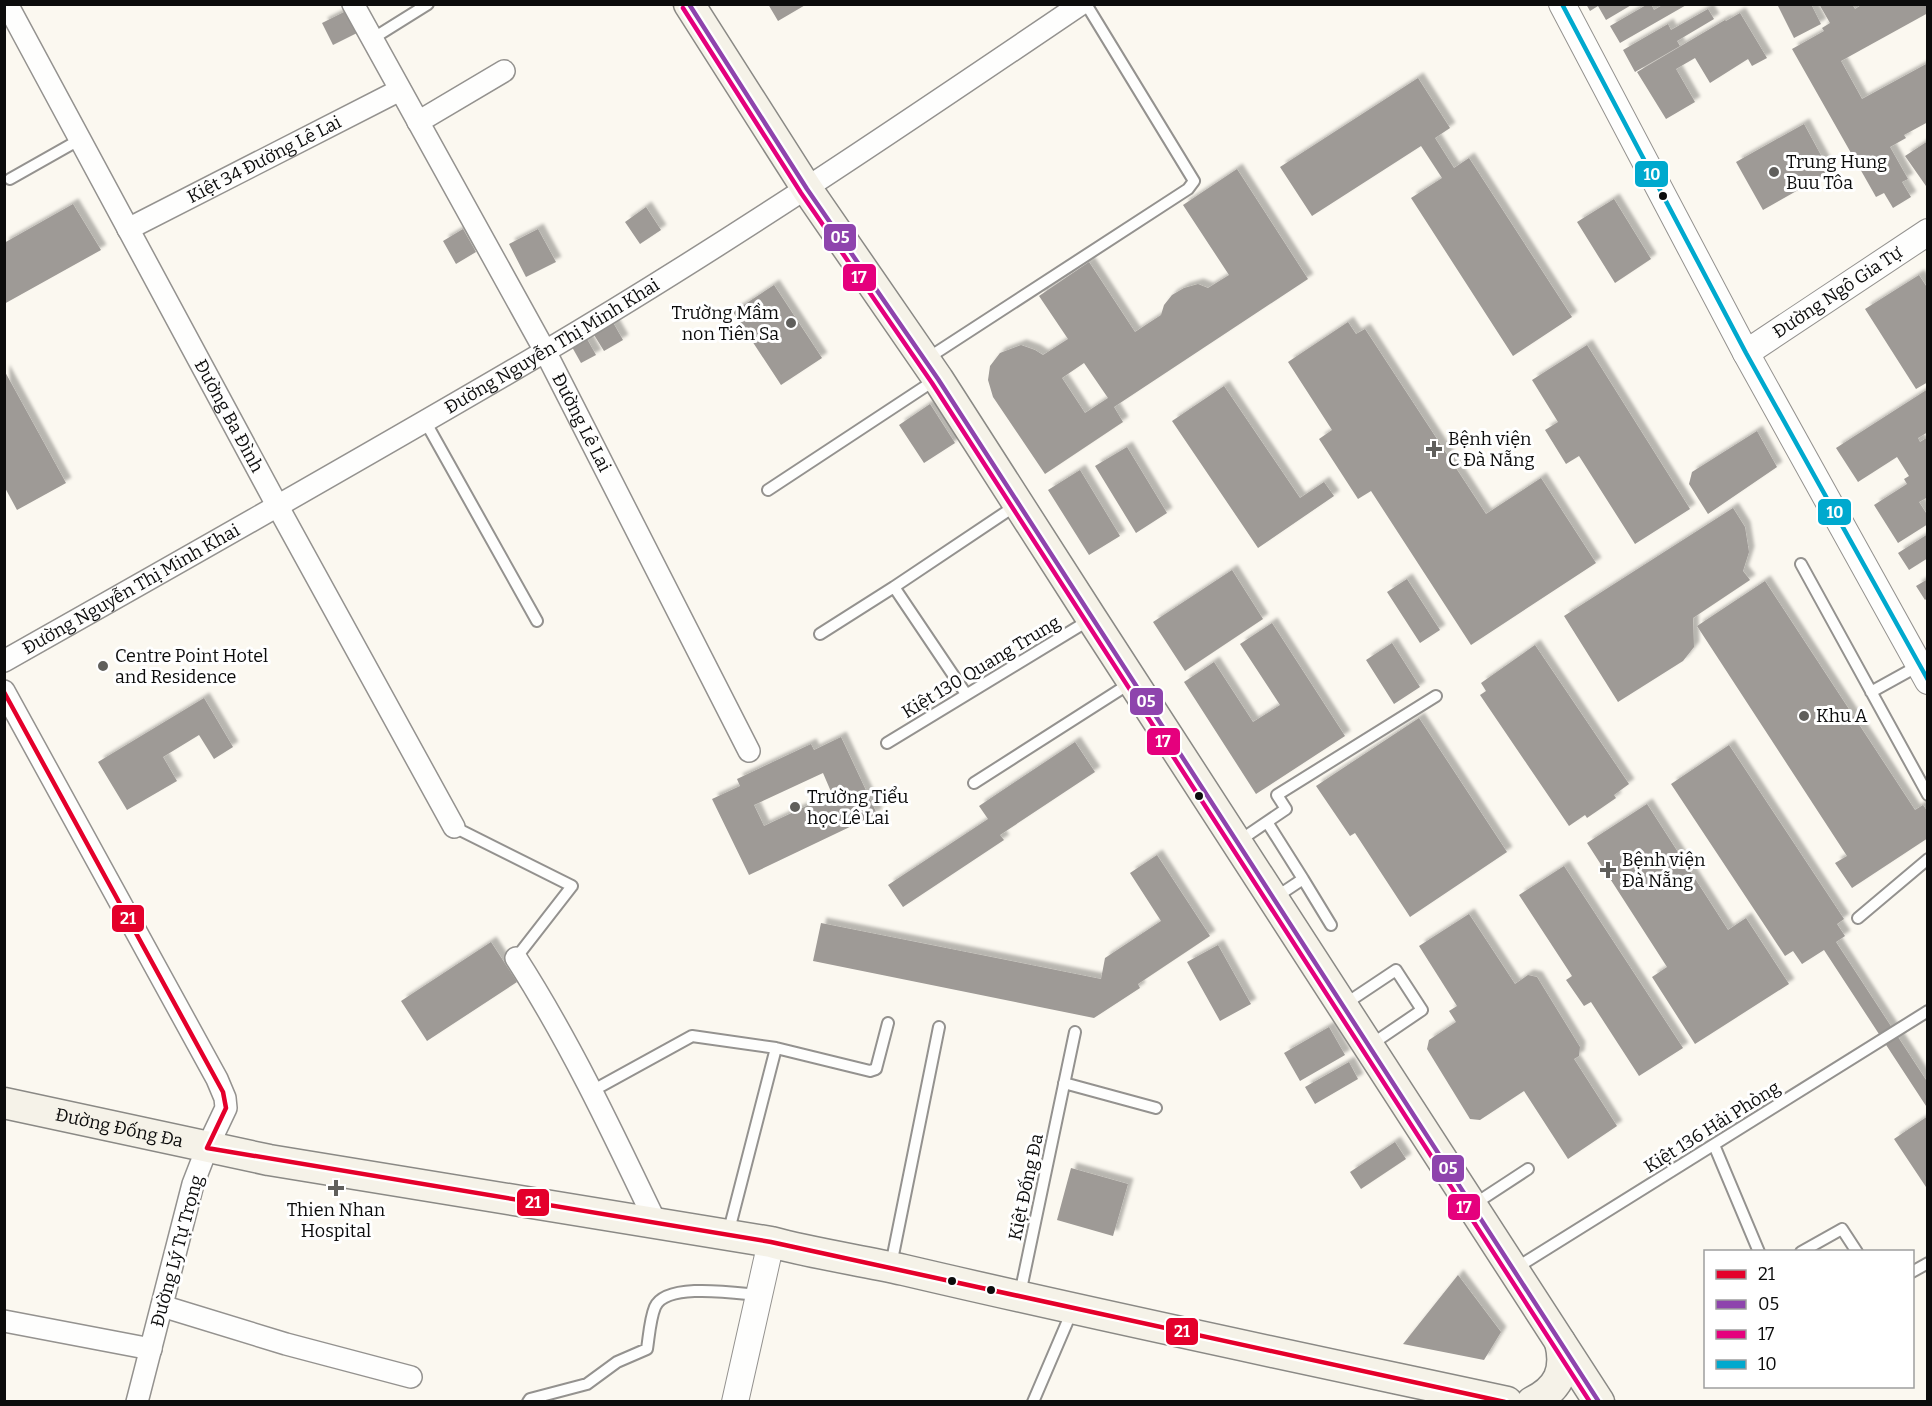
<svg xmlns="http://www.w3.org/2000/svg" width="1932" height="1406" font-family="Bitter,serif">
	<defs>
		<filter id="shadow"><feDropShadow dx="5.5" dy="-5.5" stdDeviation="1.5" flood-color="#0004"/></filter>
	</defs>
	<rect width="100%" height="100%" fill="#fbf8f0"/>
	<path fill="#9e9a96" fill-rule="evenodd" filter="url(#shadow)" d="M768 4H807L778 21Z
		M1586 4H1633L1606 20 1598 6 1590 11Z
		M1648 4H1651L1654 10 1664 4H1688L1620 43 1610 26Z
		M1777 4H1811L1821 24 1794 38Z
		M1819 4H1852L1855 9 1863 4H1928V13L1841 61 1862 99 1928 63V122L1904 135 1906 138 1890 147 1908 179 1902 182 1911 197 1893 208 1884 193 1876 197 1792 49 1824 31 1822 28 1830 23Z
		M1708 9 1714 19 1677 41 1680 46 1635 72 1623 50 1668 24 1671 30Z
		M346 11 357 33 333 45 322 23Z
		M1740 13 1767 58 1752 66 1748 59 1710 83 1695 58 1676 69 1695 102 1666 119 1637 72 1725 20 1726 21Z
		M1418 78 1450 128 1435 138 1454 168 1469 158 1572 317 1513 356 1411 198 1442 178 1421 146 1312 216 1280 167Z
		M1804 124 1830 172 1763 210 1736 162Z
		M1928 141V185L1926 186 1905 156Z
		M1237 169 1308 279 1114 407 1123 422 1045 474 993 397 988 380 990 366 1000 353 1021 345 1035 350 1043 355 1068 339 1039 296 1089 262 1135 332 1161 315 1164 305 1172 295 1184 288 1198 284 1208 288 1229 275 1183 205ZM1084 363 1108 398 1085 413 1062 378Z
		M1614 199 1651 259 1615 283 1577 222Z
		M73 204 101 250 4 304V243Z
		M646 207 661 230 640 244 625 222Z
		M463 229 476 252 456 264 443 241Z
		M538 229 556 262 526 277 509 244Z
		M1919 275 1928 289V382L1916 389 1865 309Z
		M774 285 822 358 781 385 733 312Z
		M611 319 623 340 604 351 591 330Z
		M1348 322 1356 334 1365 329 1486 514 1541 478 1596 563 1471 645 1371 491 1358 499 1319 439 1332 430 1288 362Z
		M587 339 596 355 581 363 572 347Z
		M1587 345 1690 509 1635 544 1579 456 1566 464 1545 430 1558 422 1532 380Z
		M4 370 66 483 17 510 4 486Z
		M1224 386 1300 498 1324 482 1334 496 1258 548 1172 421Z
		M1928 389V432L1918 438 1920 442 1928 437V497L1919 502 1928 516V524L1898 543 1874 505 1907 484 1904 479 1909 476 1897 457 1858 482 1836 448Z
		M930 404 955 443 924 463 899 425Z
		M1757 431 1777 467 1708 514 1689 484 1692 472Z
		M1127 447 1167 513 1136 533 1095 466Z
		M1080 470 1120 536 1089 555 1048 490Z
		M1733 508 1745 527 1749 552 1743 571 1750 580 1693 618 1694 647 1683 661 1618 702 1564 616Z
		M1928 534V558L1909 570 1898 553Z
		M1232 570 1263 619 1185 671 1153 622Z
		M1407 579 1440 630 1420 643 1387 592Z
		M1928 579V597L1925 600 1916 586Z
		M1765 581 1915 810 1923 805 1928 812V838L1852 888 1835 863 1847 856 1697 626Z
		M1272 623 1345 736 1256 794 1184 682 1214 662 1253 722 1280 705 1240 644Z
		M1392 643 1420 687 1394 704 1366 660Z
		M1535 645 1629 784 1614 795 1616 798 1587 818 1585 815 1569 826 1480 695 1486 691 1481 683Z
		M204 698 233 747 214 759 199 735 163 757 177 781 127 810 98 762Z
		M1419 718 1507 852 1410 917 1355 833 1350 836 1316 786Z
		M841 737 877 814 749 875 712 799 740 786 737 779 811 744 814 750ZM823 773 832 794 764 826 754 805Z
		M1075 742 1095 772 1000 835 1004 840 903 907 888 885 988 819 979 806Z
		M1729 745 1844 919 1837 924 1845 936 1836 942 1928 1083V1109L1824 950 1802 964 1793 951 1785 956 1671 784Z
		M1647 804 1728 930 1746 918 1789 984 1695 1044 1652 977 1667 967 1587 843Z
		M1157 855 1210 936 1138 984 1140 988 1094 1018 813 961 821 923 1101 979 1105 958 1161 921 1130 873Z
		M1564 866 1683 1048 1639 1076 1591 1002 1584 1006 1566 980 1572 976 1519 895Z
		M1469 914 1515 984 1528 975 1537 977 1580 1047 1579 1056 1574 1059 1617 1126 1568 1159 1524 1091 1480 1120 1470 1119 1427 1049 1429 1040 1456 1022 1449 1011 1457 1006 1419 946Z
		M491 942 517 982 427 1041 401 1001Z
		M1218 945 1251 1004 1220 1021 1187 962Z
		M1329 1027 1345 1055 1300 1081 1284 1053Z
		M1349 1062 1358 1079 1315 1104 1305 1087Z
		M1928 1116V1190L1894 1139Z
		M1395 1142 1406 1159 1361 1189 1350 1172Z
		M1071 1168 1128 1184 1113 1236 1057 1220Z
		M1458 1275 1501 1332 1484 1360 1403 1344Z"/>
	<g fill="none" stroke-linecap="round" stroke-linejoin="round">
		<g stroke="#94928f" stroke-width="14">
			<path id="service" d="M372 39 428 4
				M10 179 79 140
				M928 358 1188 189 1194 181 1086 4
				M425 421 537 621
				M768 490 935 380
				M1801 564 1928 795
				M894 587 966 694
				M820 634 894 587 1018 504
				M1871 692 1918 666
				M887 743 1091 619
				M974 783 1132 682
				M1267 822 1303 879 1276 897
				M454 827 572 886 516 958
				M1239 841 1286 809 1277 795 1436 696
				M1303 879 1331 925
				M1858 918 1928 859
				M1345 1004 1396 970 1422 1010 1369 1046
				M1064 1083 1156 1108
				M592 1091 692 1036 776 1048 870 1071 876 1069 888 1023
				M1714 1145 1759 1252
				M1473 1205 1528 1169
				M728 1234 776 1048
				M1801 1252 1842 1229 1857 1252
				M891 1265 939 1027
				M1516 1268 1928 1011
				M1912 1272 1928 1263
				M1020 1294 1075 1032
				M528 1402 530 1399 587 1384 617 1362 647 1349C649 1336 650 1319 655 1307 666 1282 735 1293 758 1295
				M1033 1402 1072 1311"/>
		</g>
		<g stroke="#94928f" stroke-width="24">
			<g id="minor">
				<path id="s1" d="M7 4 278 507 454 827"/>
				<path id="s2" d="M353 4 545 351 749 751"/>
				<path d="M418 122 504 71"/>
				<path id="s3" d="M128 229 400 90"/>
				<path id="s4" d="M4 661C185 559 365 457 544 352 727 244 904 124 1081 4"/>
				<path d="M4 691 217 1079 225 1098 226 1108 207 1148 193 1184 137 1402"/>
				<path d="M516 958C570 1042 613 1133 656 1223"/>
				<path d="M162 1306 286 1344 411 1377"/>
				<path d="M4 1321 151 1349"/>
			</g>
		</g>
		<g stroke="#94928f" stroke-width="28">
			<g id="tertiary">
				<path d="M1562 4 1746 353 1928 681"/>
				<path id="s5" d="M1746 353 1928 232"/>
				<path d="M735 1402 771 1242"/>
			</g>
		</g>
		<g stroke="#8a8985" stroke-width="33">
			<g id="secondary">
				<path d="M689 4 807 189 938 379 1092 619 1599 1402"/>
				<path id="s6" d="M4 1103 269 1160 771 1242C815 1254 860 1260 904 1270 1104 1317 1306 1359 1507 1402"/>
				<path d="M1532 1402C1559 1389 1567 1370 1560 1342"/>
			</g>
		</g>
		<use href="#service" stroke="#fefefd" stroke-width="10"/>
		<use href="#minor" stroke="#fefefd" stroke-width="21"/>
		<use href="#tertiary" stroke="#fefefd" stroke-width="26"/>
		<use href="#secondary" stroke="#f5f2e8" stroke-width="30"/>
		<g stroke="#fff" stroke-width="9">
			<path id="bus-1" d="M4 692 223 1092 226 1108 207 1148
				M207 1148 771 1242 1505 1402"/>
		</g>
		<g stroke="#fff" stroke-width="9">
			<path id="bus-2" d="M689 4 807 189 938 379 1599 1402"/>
		</g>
		<g stroke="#fff" stroke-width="9">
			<path id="bus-3" d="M683 8 801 193 932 383 1590 1402"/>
		</g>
		<g stroke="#fff" stroke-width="9">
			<path id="bus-4" d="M1562 4 1746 353 1928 680"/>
		</g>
		<use href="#bus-1" stroke="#e4002b" stroke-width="4.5"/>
		<use href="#bus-2" stroke="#8e44ad" stroke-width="4.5"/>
		<use href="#bus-3" stroke="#e5007d" stroke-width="4.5"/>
		<use href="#bus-4" stroke="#00a9ce" stroke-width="4.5"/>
	</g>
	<g fill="#605f5c" stroke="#fff" stroke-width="2">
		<circle cx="1774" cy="172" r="6"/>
		<circle cx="791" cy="323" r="6"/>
		<path d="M1431 440h6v6h6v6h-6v6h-6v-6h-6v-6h6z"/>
		<circle cx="103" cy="666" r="6"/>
		<circle cx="1804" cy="716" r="6"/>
		<circle cx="795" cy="807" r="6"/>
		<path d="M1605 861h6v6h6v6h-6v6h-6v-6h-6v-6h6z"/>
		<path d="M333 1179h6v6h6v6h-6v6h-6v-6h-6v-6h6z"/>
	</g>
	<g fill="#0c0c0c" stroke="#fff" stroke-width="2">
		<circle cx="1663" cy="196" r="5"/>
		<circle cx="1199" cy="796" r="5"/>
		<circle cx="952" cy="1281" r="5"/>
		<circle cx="991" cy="1290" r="5"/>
	</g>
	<g text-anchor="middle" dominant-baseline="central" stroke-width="6" stroke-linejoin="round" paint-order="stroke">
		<g font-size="18" fill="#0c0c0c" stroke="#fff">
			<text stroke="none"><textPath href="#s3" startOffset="153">Kiệt 34 Đường Lê Lai</textPath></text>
			<text stroke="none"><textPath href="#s5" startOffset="110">Đường Ngô Gia Tự</textPath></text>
			<text stroke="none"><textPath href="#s4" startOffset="632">Đường Nguyễn Thị Minh Khai</textPath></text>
			<text stroke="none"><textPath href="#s1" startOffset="468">Đường Ba Đình</textPath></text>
			<text stroke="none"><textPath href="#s2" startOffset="477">Đường Lê Lai</textPath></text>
			<text stroke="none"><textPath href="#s4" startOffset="146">Đường Nguyễn Thị Minh Khai</textPath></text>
			<text transform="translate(981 667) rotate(-31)">Kiệt 130 Quang Trung</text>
			<text transform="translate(1712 1127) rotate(-32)">Kiệt 136 Hải Phòng</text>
			<text stroke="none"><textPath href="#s6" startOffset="118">Đường Đống Đa</textPath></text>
			<text transform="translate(1026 1187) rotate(-78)">Kiệt Đống Đa</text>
			<text transform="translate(177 1251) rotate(-75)">Đường Lý Tự Trọng</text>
		</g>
		<g font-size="18" fill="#0c0c0c" stroke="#fff" text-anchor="start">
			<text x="1786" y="162">Trung Hung<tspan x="1786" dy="21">Buu Tôa</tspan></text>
			<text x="779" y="313" text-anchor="end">Trường Mầm<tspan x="779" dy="21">non Tiên Sa</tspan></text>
			<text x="1448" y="439">Bệnh viện<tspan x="1448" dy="21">C Đà Nẵng</tspan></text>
			<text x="115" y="656">Centre Point Hotel<tspan x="115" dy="21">and Residence</tspan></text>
			<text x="1816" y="716">Khu A</text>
			<text x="807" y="797">Trường Tiểu<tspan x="807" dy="21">học Lê Lai</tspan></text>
			<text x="1622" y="860">Bệnh viện<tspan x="1622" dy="21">Đà Nẵng</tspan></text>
			<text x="336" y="1210" text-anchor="middle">Thien Nhan<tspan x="336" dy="21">Hospital</tspan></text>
		</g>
	</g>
	<g stroke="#fff" stroke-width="2">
		<rect x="1634" y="160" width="35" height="28" rx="6" fill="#00a9ce"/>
		<rect x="823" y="223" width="34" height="29" rx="6" fill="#8e44ad"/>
		<rect x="842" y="263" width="35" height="29" rx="6" fill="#e5007d"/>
		<rect x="1817" y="498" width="35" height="28" rx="6" fill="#00a9ce"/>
		<rect x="1129" y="687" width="35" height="29" rx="6" fill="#8e44ad"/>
		<rect x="1146" y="727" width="35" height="29" rx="6" fill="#e5007d"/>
		<rect x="111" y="904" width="34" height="29" rx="6" fill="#e4002b"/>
		<rect x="1431" y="1154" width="34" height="29" rx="6" fill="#8e44ad"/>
		<rect x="516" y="1188" width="34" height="29" rx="6" fill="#e4002b"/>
		<rect x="1447" y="1193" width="34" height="28" rx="6" fill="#e5007d"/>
		<rect x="1165" y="1317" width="34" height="29" rx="6" fill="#e4002b"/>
	</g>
	<g font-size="16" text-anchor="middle" font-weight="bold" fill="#fff">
		<text x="1652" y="180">10</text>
		<text x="840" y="243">05</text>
		<text x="859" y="283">17</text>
		<text x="1835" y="518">10</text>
		<text x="1146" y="707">05</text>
		<text x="1163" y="747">17</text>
		<text x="128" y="924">21</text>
		<text x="1448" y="1174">05</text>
		<text x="533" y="1208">21</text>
		<text x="1464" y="1213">17</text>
		<text x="1182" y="1337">21</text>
	</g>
	<rect width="1932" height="1406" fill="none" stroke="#0c0c0c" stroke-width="12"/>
	<rect x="1704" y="1250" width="210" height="138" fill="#ffffff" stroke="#9e9e9e" stroke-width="1.5"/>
	<rect x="1716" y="1270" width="30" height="9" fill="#e4002b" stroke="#9e9e9e" stroke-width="1.5"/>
	<text x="1758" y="1280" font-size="18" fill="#0c0c0c">21</text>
	<rect x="1716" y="1300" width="30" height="9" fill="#8e44ad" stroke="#9e9e9e" stroke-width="1.5"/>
	<text x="1758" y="1310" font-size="18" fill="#0c0c0c">05</text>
	<rect x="1716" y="1330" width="30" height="9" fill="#e5007d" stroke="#9e9e9e" stroke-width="1.5"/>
	<text x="1758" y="1340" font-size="18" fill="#0c0c0c">17</text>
	<rect x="1716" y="1360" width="30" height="9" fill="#00a9ce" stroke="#9e9e9e" stroke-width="1.5"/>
	<text x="1758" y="1370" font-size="18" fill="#0c0c0c">10</text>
</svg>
